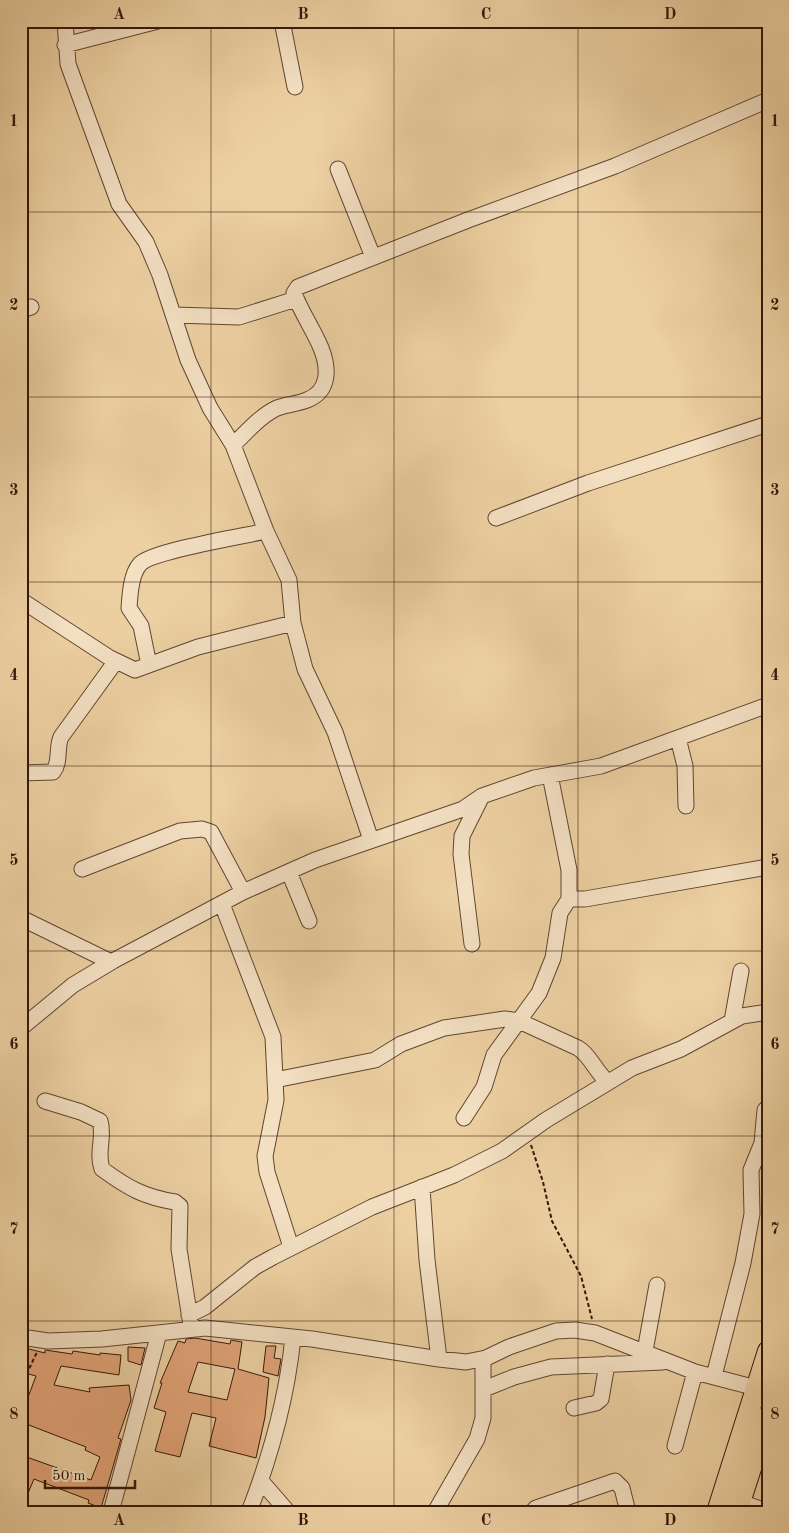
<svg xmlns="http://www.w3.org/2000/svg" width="789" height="1533" font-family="'Old Standard TT',serif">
	<rect width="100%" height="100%" fill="#edd0a2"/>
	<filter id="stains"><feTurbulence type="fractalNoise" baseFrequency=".004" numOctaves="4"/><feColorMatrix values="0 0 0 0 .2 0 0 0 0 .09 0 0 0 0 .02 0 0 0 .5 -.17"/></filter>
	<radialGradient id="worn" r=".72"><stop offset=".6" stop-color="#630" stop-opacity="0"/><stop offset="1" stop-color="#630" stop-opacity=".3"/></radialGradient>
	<path fill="#e2a478" stroke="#34160a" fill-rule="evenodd" d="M195 1338 230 1344 231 1340 242 1342 238 1369 269 1378 265 1417 256 1458 209 1446 216 1418 192 1413 180 1457 155 1451 166 1412 154 1408 162 1383H160L178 1341 185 1343 186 1339ZM198 1362 235 1369 227 1400 188 1392Z
		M266 1346H276L274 1358 281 1359 278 1376 263 1372Z
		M21 1347 45 1353V1350L72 1354 73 1351 100 1355V1353L121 1355 119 1375 61 1366 54 1385 90 1392 89 1388 129 1385 131 1400 118 1438 121 1439 101 1508 88 1503 89 1500 34 1479 21 1510V1455L91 1480 100 1457 85 1450 86 1447 21 1422V1398L27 1400 36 1376 21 1372Z
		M128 1347 145 1348 141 1365 128 1361Z"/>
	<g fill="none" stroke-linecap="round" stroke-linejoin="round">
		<g stroke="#624430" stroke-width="17">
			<path id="minor" d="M65 21 68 64 119 204 146 242 160 275 188 360 210 408 233 445 266 531 289 580 293 623 305 669 335 732 371 840
				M282 21 295 87
				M65 45 158 21
				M338 169 373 257
				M21 310 31 307
				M174 315 239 317 296 299
				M233 445C247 432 260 416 277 408 287 404 298 404 307 400 330 391 329 368 321 348 313 329 301 312 294 293L298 287 468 220 615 166 768 100
				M496 518 588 483 768 424
				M21 600 110 658 135 670 198 647 293 623
				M149 665 141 626 129 608C130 594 131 574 140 564 152 551 244 536 266 531
				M678 738 685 766 686 806
				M21 773 53 772C61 762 56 748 61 737L116 661
				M550 775 569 870V899H585L768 867
				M82 869 180 831 202 829 211 832 243 892
				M289 872 309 921
				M222 904 273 1037 276 1100 265 1156 267 1172 291 1247
				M21 918 111 962
				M472 944 461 854 462 836 482 796
				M732 1021 741 971
				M21 1028 73 985 113 961 243 892 315 860 463 809 482 796 534 778 601 766 768 705
				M275 1080 375 1060 401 1044 444 1028 505 1019 519 1021 578 1048C591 1056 595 1071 607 1081
				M45 1101 81 1112 100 1121C105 1137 96 1152 102 1169 128 1188 144 1197 175 1202L180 1206 179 1249 191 1325
				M464 1118 484 1087 494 1055 539 993 553 958 560 913 569 899
				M422 1187 427 1260 439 1359
				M189 1315 205 1307 255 1267 273 1257 372 1207 454 1175 502 1151 546 1120 632 1068 681 1049 742 1016 768 1012
				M21 1337 48 1341 102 1339 205 1328 312 1339 439 1359 466 1362 486 1358 509 1347 556 1331 575 1330 595 1333 695 1372 768 1391
				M645 1351 657 1285
				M714 1376 743 1263 752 1214 751 1170 762 1143 765 1110 768 1107
				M484 1389 514 1377 551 1367 663 1362
				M574 1408 596 1403 601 1399 607 1364
				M675 1446 695 1372
				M262 1482 288 1512
				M741 1502 768 1512
				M111 1512 159 1333
				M249 1512C271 1455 287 1398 293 1337
				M435 1512 477 1439 483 1418V1359
				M532 1512 536 1508 615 1481 622 1488 628 1512"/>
		</g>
		<g stroke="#34160a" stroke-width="22">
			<path id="major" d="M717 1512 768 1351
				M737 1512 768 1415"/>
		</g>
		<path stroke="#34160a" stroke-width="2" stroke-dasharray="4 2.5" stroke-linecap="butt" d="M531 1145 543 1182 552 1221 581 1276 592 1319
			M21 1386 37 1352"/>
		<use href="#minor" stroke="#f3e0c3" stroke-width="15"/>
		<use href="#major" stroke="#edd0a2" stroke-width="20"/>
	</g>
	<path fill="none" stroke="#34160a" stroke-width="1" stroke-opacity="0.55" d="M211 21V1512M394 21V1512M578 21V1512M21 212H768M21 397H768M21 582H768M21 766H768M21 951H768M21 1136H768M21 1321H768"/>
	<rect width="789" height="1533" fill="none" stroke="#edd0a2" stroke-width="55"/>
	<path d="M45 1480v8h90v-8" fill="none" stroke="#34160a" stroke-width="2.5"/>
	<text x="52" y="1480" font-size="15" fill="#34160a" stroke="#f3e0c3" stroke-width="4" paint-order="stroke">50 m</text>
	<rect x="28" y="28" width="734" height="1478" fill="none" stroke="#34160a" stroke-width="2"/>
	<g font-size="16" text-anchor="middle" font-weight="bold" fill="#34160a">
		<text x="119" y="19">A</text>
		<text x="303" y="19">B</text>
		<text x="486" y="19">C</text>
		<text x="670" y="19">D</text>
		<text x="14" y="126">1</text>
		<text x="775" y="126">1</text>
		<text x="14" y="310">2</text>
		<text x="775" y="310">2</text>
		<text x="14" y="495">3</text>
		<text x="775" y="495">3</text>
		<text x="14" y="680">4</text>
		<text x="775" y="680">4</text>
		<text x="14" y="865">5</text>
		<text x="775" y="865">5</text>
		<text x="14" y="1049">6</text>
		<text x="775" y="1049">6</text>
		<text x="14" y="1234">7</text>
		<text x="775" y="1234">7</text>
		<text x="14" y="1419">8</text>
		<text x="775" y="1419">8</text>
		<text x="119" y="1525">A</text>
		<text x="303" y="1525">B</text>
		<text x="486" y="1525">C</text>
		<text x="670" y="1525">D</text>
	</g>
	<rect width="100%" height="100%" filter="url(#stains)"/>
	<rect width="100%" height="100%" fill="url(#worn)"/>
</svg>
